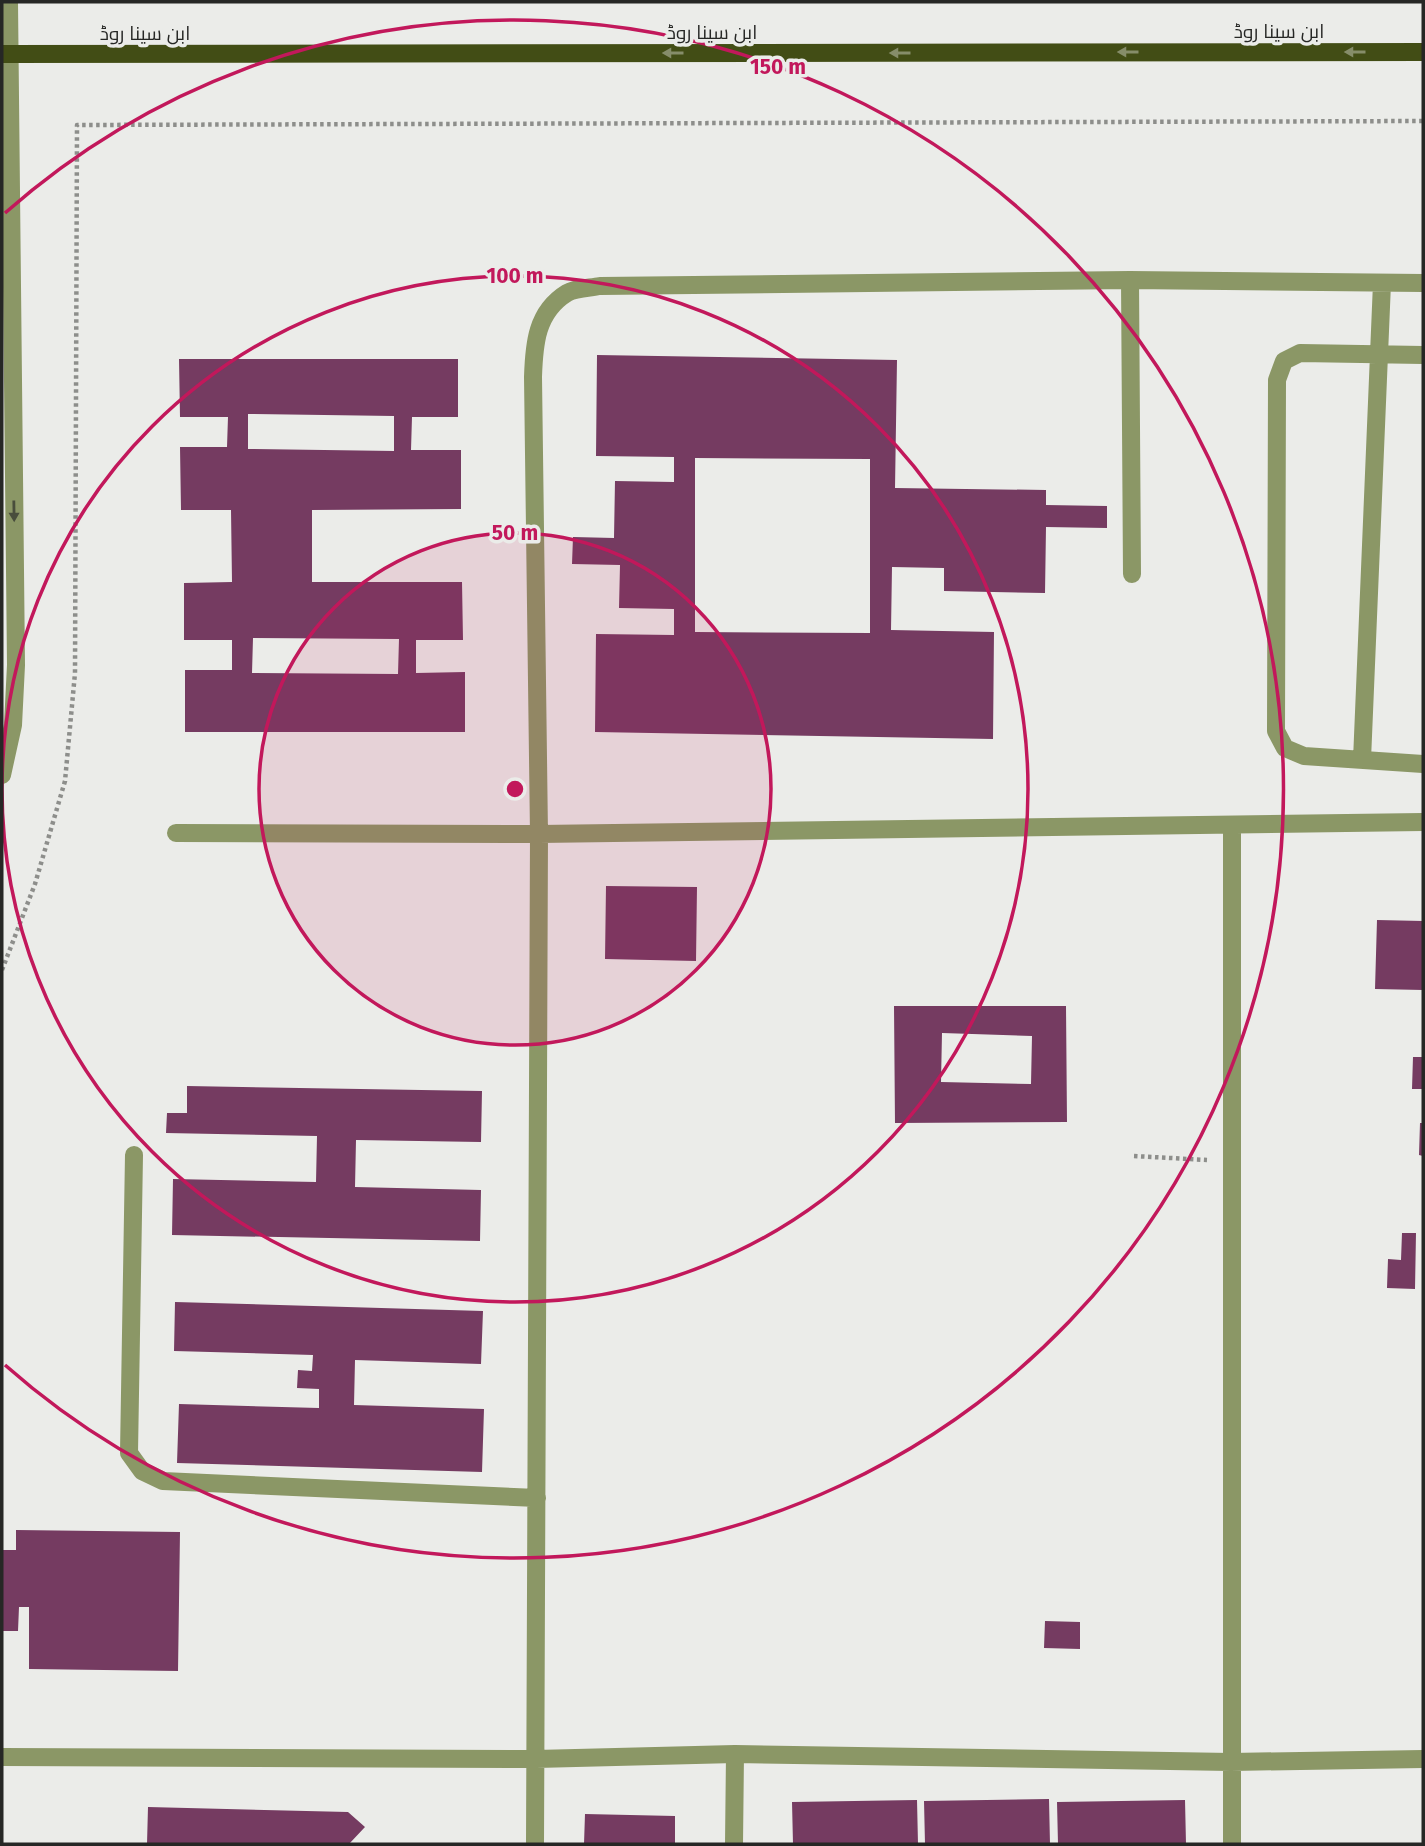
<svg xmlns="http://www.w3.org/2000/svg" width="1425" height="1846" font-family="'Fira Sans',Cairo,sans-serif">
	<rect width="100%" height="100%" fill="#ebece9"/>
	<path fill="#753b61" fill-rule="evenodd" d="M597 355 897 360 895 488 1046 490V505L1107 506V528L1046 527 1045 593 944 591V568L892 567 891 630 994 632 993 739 595 732 596 634 674 635V609L619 608 620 565 572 564 573 537 614 538 615 481 674 482V457L596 456ZM695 458 870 459V633L695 632Z
		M179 359H458V417H412L411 450H461V509L312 510V582H462L463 640H416V673L465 672V732H185V670H232V640H184V583L232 582 231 510H181L180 447H227L228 417H180ZM248 414 394 416V451L248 449ZM253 638 399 639 398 674 252 673Z
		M606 886 697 887 696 961 605 959Z
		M1377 920 1423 921V990L1375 989Z
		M894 1006H1066L1067 1122 895 1123ZM942 1033 1032 1036 1031 1084 941 1082Z
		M1413 1057H1423V1089H1412Z
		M187 1086 482 1091 481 1142 356 1140 355 1187 481 1190 480 1241 172 1235 173 1179 316 1182 317 1136 166 1133 167 1113H187Z
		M1420 1123H1423V1156L1419 1155Z
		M1402 1233H1416L1415 1289 1387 1288 1388 1259 1401 1260Z
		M175 1302 483 1311 481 1364 355 1360 354 1405 484 1409 482 1472 177 1463 179 1404 319 1408V1389L297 1388 298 1370 312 1371 313 1355 174 1351Z
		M16 1530 180 1532 178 1671 29 1669V1607H19L18 1631H2V1550H16Z
		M1045 1621 1080 1622V1649L1044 1648Z
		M1049 1799 1050 1844H925L924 1801Z
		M917 1800 918 1844H793L792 1802Z
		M1185 1800 1186 1844H1058L1057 1802Z
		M148 1807 348 1812 365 1827 349 1844H147Z
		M585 1814 675 1816V1844H584Z"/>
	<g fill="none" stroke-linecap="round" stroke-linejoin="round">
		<path stroke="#8d8e8b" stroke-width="4.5" stroke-dasharray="3.5 3.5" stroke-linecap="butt" d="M2 970 35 884 65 781 75 673 77 125 1423 121
			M1134 1156 1207 1160"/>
		<path stroke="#8b9766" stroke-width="18" d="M1130 280 1132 574
			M1423 355 1300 353 1284 361 1277 380 1276 731 1285 748 1304 756 1423 764
			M1362 760 1382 283
			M2 775 13 725 16 665 9 2
			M176 833 539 834 1423 822
			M134 1155 129 1453 142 1471 163 1481 537 1498
			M2 1757 536 1759 735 1754 1231 1762 1423 1759
			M535 1844 539 834 533 377C534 345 536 312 567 293 575 288 590 288 600 286L1130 280 1423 283
			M734 1844 735 1754
			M1232 1844V825"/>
		<path stroke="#424d15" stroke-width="18" d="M2 54 1423 52"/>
	</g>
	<defs><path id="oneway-solid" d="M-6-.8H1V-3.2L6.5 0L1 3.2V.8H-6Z" transform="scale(1.75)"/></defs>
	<g fill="#868d6a">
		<use href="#oneway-solid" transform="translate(1128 52) rotate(180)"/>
		<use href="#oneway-solid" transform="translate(1355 52) rotate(180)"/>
		<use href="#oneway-solid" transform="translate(673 53) rotate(180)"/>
		<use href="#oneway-solid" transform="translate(900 53) rotate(180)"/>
	</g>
	<use fill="#494e3c" href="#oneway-solid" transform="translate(14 511) rotate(89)"/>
	<circle cx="515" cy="789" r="256" fill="#c2185b" fill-opacity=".12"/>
	<g fill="none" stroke="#c2185b" stroke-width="3.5">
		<circle cx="515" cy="789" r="256"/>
		<circle cx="515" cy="789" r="513"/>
		<path d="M5 213A769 769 0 1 1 5 1365"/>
	</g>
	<g text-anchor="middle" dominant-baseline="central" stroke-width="7" stroke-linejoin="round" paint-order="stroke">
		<g font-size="19" fill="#262725" stroke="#ebece9">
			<text x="1279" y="31">ابن سینا روڈ</text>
			<text x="712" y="32">ابن سینا روڈ</text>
			<text x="145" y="33">ابن سینا روڈ</text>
		</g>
	</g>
	<circle cx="515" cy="789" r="10" fill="#c2185b" stroke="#ebece9" stroke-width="3.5"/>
	<g font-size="21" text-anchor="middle" font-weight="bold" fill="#c2185b" stroke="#ebece9" stroke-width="7" stroke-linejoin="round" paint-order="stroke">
		<text x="778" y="74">150 m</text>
		<text x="515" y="283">100 m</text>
		<text x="515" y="540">50 m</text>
	</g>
	<rect width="1425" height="1846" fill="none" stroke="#262725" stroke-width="7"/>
</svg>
